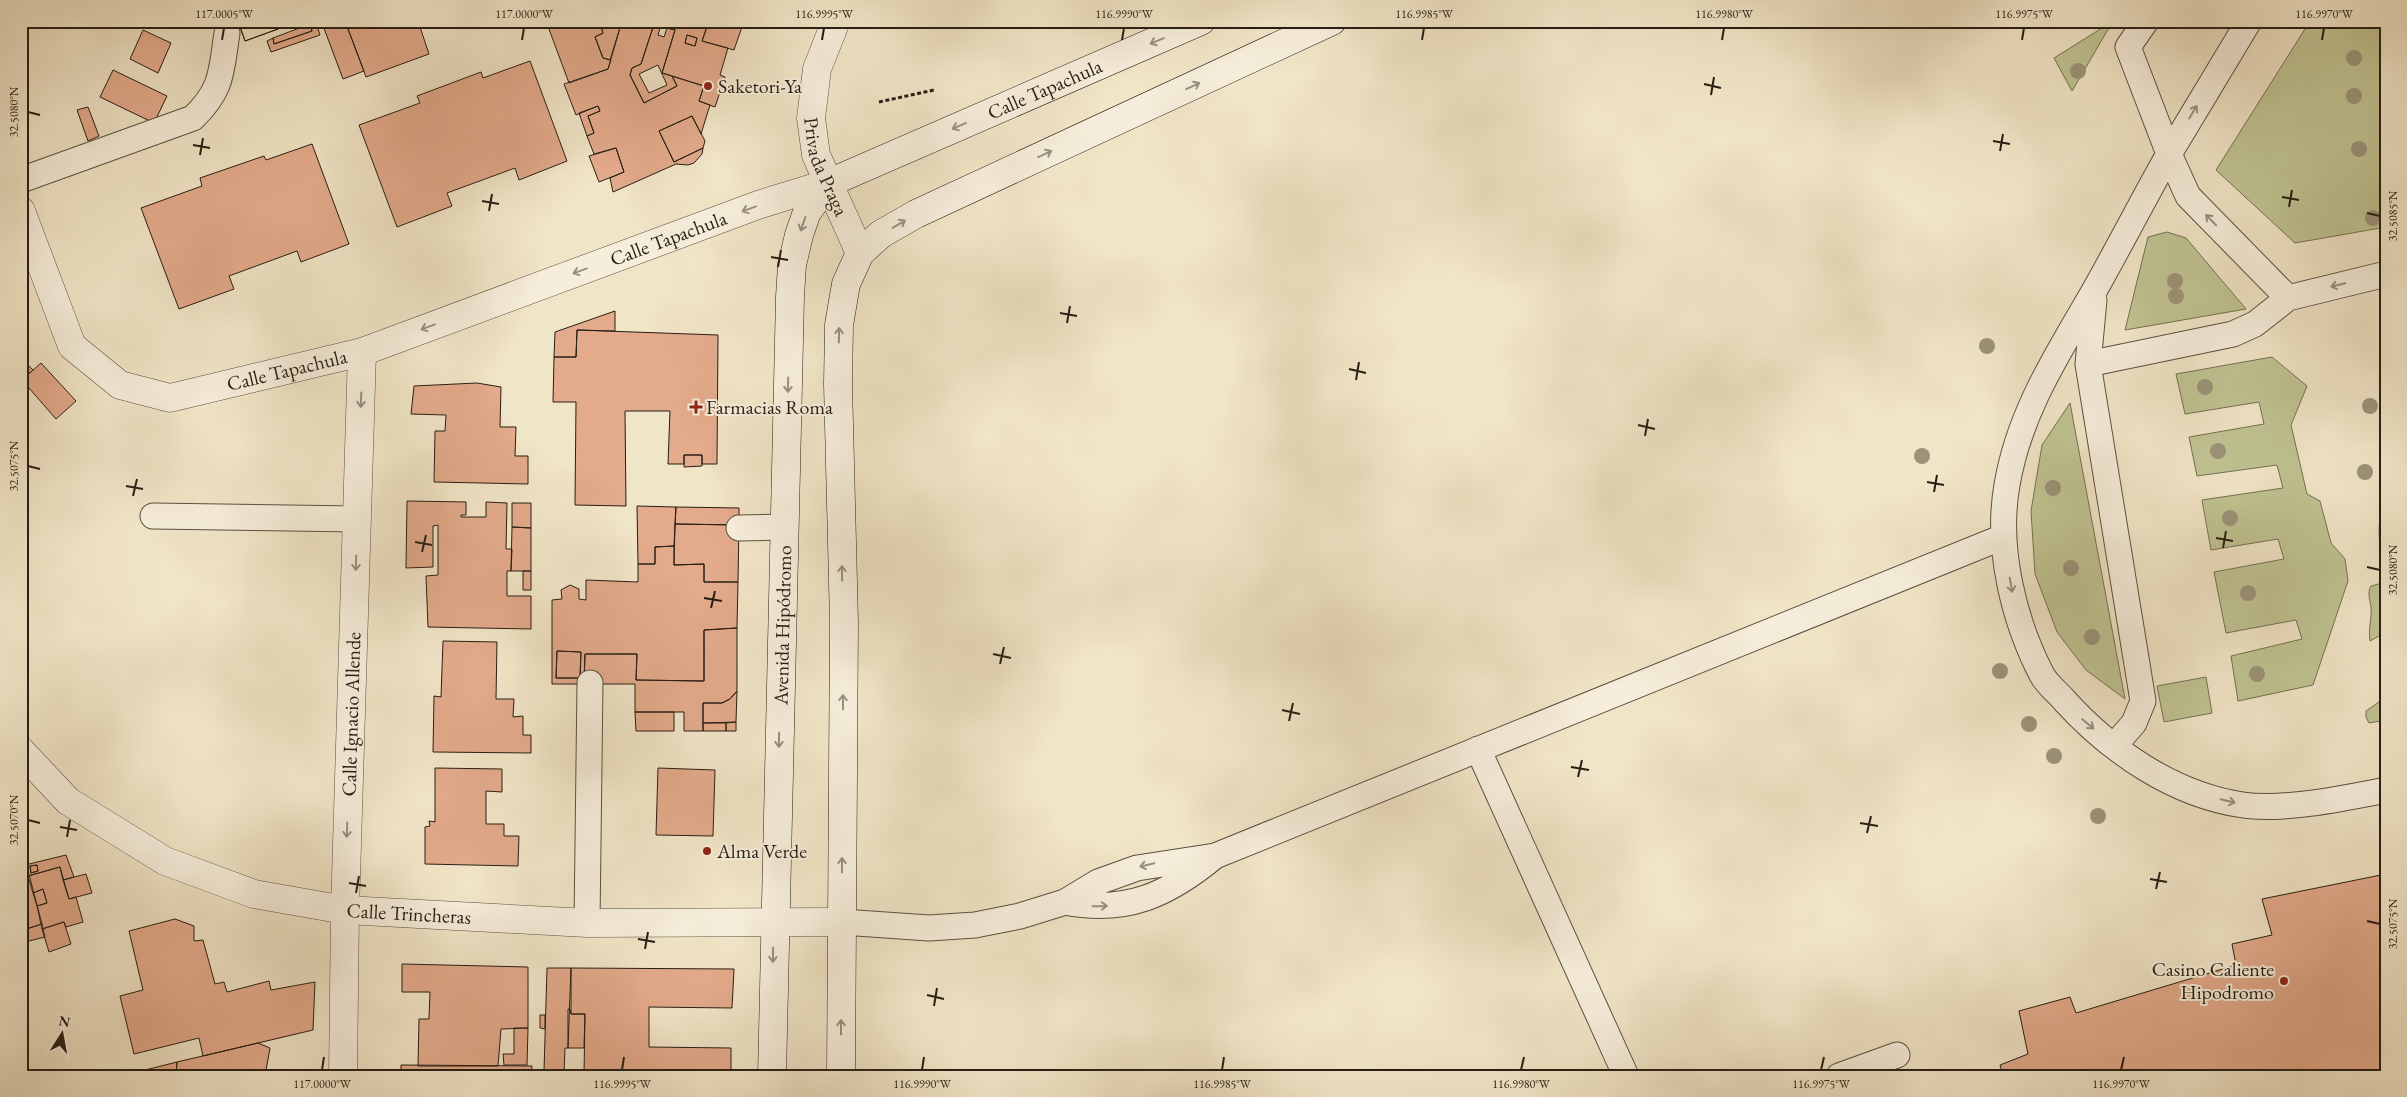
<svg xmlns="http://www.w3.org/2000/svg" width="2407" height="1097" font-family="'EB Garamond',serif">
	<rect width="100%" height="100%" fill="#f1e5c7"/>
	<filter id="stains"><feTurbulence type="fractalNoise" baseFrequency=".004" numOctaves="4"/><feColorMatrix values="0 0 0 0 .2 0 0 0 0 .09 0 0 0 0 .02 0 0 0 .5 -.17"/></filter>
	<radialGradient id="worn" r=".72"><stop offset=".6" stop-color="#630" stop-opacity="0"/><stop offset="1" stop-color="#630" stop-opacity=".3"/></radialGradient>
	<path fill="#c0c392" stroke="#747053" d="M2106 21H2113L2072 91 2054 58 2102 28Z
		M2310 21H2381L2386 107V227L2295 243 2216 170Z
		M2167 232 2186 238 2246 309 2125 330 2148 237Z
		M2272 357 2307 386 2291 425 2307 494 2320 501 2331 543 2345 559 2348 581 2313 685 2238 701 2231 656 2302 639 2296 620 2226 633 2214 572 2284 559 2278 539 2211 550 2202 500 2283 488 2277 465 2197 476 2189 437 2264 424 2259 402 2185 414 2176 374Z
		M2070 403 2125 699 2086 670 2057 632 2035 574 2031 511 2042 445Z
		M2386 494V580C2379 553 2375 520 2386 494Z
		M2386 582V632L2370 641C2368 629 2372 619 2371 607 2370 600 2367 593 2371 586Z
		M2206 677 2212 713 2164 722 2157 686Z
		M2386 697V720L2369 723 2366 717V711Z"/>
	<path fill="#e3aa8b" stroke="#271e14" fill-rule="evenodd" d="M238 21H300L245 41Z
		M238 21H300L245 41Z
		M327 21H345L364 71 343 79 322 23Z
		M345 21H418L429 54 366 77Z
		M546 21H599L603 33 595 37 603 58 611 60 608 69 569 83Z
		M599 21H622L610 60 603 58 595 37 603 33Z
		M622 21H655L641 64 632 68 630 75 644 103 677 86 672 76 704 86 699 101 710 105 701 134 692 116 659 131 674 162 703 148 702 154 694 163 688 165 676 164 613 192 610 178 624 172 616 148 594 154 587 136 594 133 588 116 600 111 598 106 576 115 564 84 608 69Z
		M655 21H662L658 35 664 37 667 28 675 30 662 73 672 76 677 86 644 103 630 75 632 68 641 64ZM658 65 667 85 649 93 639 74Z
		M669 21H709L702 41 728 48 720 75 725 77 715 107 699 101 704 86 662 73 675 30 667 28ZM687 35 697 38 695 46 685 43Z
		M709 21H744L734 50 702 41Z
		M316 23 320 35 271 52 267 41 273 38 274 44 312 31 310 24Z
		M310 24 312 31 274 44 273 38Z
		M143 30 171 43 158 73 130 59Z
		M687 35 697 38 695 46 685 43Z
		M530 61 567 161 519 180 515 168 447 193 452 206 397 227 359 125 420 103 417 96 481 72 483 78Z
		M113 70 167 96 154 123 100 97Z
		M598 106 600 111 588 116 594 133 587 136 579 113Z
		M88 107 99 136 88 141 77 110Z
		M692 116 705 141 703 148 674 162 659 131Z
		M312 144 349 244 301 262 297 251 229 276 234 289 179 309 141 208 202 186 200 178 264 156 266 160Z
		M616 148 624 172 599 182 589 156Z
		M615 311V331L577 330 576 357H554L555 332Z
		M577 330 718 335 717 464H702V455H684V464H668L670 411H625L626 506 575 505 576 402H553L554 357H576Z
		M41 363 76 401 56 419 22 380Z
		M27 364 33 370 22 380 21 370Z
		M477 383 501 387 500 427H516L515 456H528V484L434 482 435 431H445L446 415 411 414 414 386Z
		M684 455H702V466L684 467Z
		M407 501 466 502V515H461V517H486V502L507 503 506 549H512L511 571H507V596H531V629L428 627 426 576 438 575V525L433 526V567L406 568Z
		M512 503H531V528L512 527Z
		M637 506 676 507 674 546 655 547V564H638Z
		M676 507 739 508V525L675 524Z
		M675 524 739 525 738 582H704V564L674 565Z
		M512 527 531 528V571H511Z
		M674 546V565L704 564V582H738L737 628 704 630V681L636 680 637 654H585L584 684H552V600L562 599 561 590 570 585 579 589V599L586 600V580L638 582V564H655V547ZM557 651 581 652 580 678H556Z
		M523 571H531V590H523Z
		M737 628V691L730 699 722 703H703V731H684V712H635V684H584L585 654H637L636 680 704 681V630Z
		M443 641 497 642 496 699H514L513 717 523 716V735H531V753L433 752 434 696 441 697Z
		M557 651 581 652 580 678H556Z
		M737 691 736 722 703 723V703H722L730 699Z
		M635 712H674V731H636Z
		M736 722V731H726V723Z
		M703 723H726V731H703Z
		M435 768 502 769V792L486 791V824H504V836H519L518 866 425 864V827L430 826 429 821 435 822Z
		M658 768 715 770 713 836 656 835Z
		M21 844 42 924 21 931Z
		M66 855 74 877 63 880 60 867 28 876 25 865ZM37 865 38 871 31 873 30 866Z
		M37 865 38 871 31 873 30 866Z
		M60 867 69 899 76 897 83 922 66 927 64 922 42 929 37 906 47 903 43 889 33 893 28 876Z
		M86 874 92 893 69 899 63 880Z
		M2386 874V1076H2003L2000 1065 2028 1054 2019 1011 2070 997 2076 1013 2236 965 2232 944 2272 935 2262 899Z
		M43 889 47 903 37 906 33 893Z
		M175 919 194 926V941L203 940 215 984 224 982 227 992 269 981 271 990 315 982 313 1030 203 1056 199 1038 134 1054 120 996 143 990 129 931Z
		M64 922 71 944 49 952 42 929Z
		M42 924 45 937 25 942 22 930Z
		M402 964 528 967V1028L501 1029 498 1066H418L419 1019H429L430 992H402Z
		M547 968H571L568 1048H565L564 1073 544 1072Z
		M571 968 734 969 732 1008 649 1007V1047L731 1048V1076H584L585 1014H571Z
		M568 1009H570L571 1014H585L584 1048H568Z
		M540 1015H545V1029L540 1028Z
		M514 1028H528L527 1065H504L503 1054H514Z
		M258 1043 270 1048 265 1076H176L177 1062Z
		M177 1062 176 1076H141V1071Z
		M401 1065 532 1066 531 1076H401Z
		M141 1071V1076H118Z"/>
	<g fill="none" stroke-linecap="round" stroke-linejoin="round">
		<g stroke="#5a5041" stroke-width="27">
			<path id="lane" d="M2146 21 2128 47 2169 154C2143 200 2119 247 2093 293 2057 355 2019 413 2007 485 1996 547 2013 619 2042 675 2047 684 2057 692 2064 700 2110 751 2174 795 2243 805 2283 811 2345 798 2386 790
				M2249 21 2169 154 2188 196 2288 298 2386 274
				M21 180 193 118C223 89 221 72 227 33
				M2094 300 2088 364 2143 701 2134 723 2114 746
				M2088 364 2233 334 2255 324 2288 298
				M153 516 357 519
				M739 528 784 527
				M1478 749 1626 1076
				M1065 902C1126 914 1168 895 1215 856
				M842 922 929 928 975 925 1020 916 1065 902 1098 882 1137 868 1215 856 2003 537
				M587 923 590 683
				M1839 1076 1897 1055"/>
		</g>
		<g stroke="#5a5041" stroke-width="29">
			<g id="street">
				<path id="s1" d="M836 21 817 69 811 118 816 155 860 253"/>
				<path id="s2" d="M21 211 72 346 120 385 170 398 362 352 758 205 829 183"/>
				<path id="s3" d="M21 751 68 801 165 861 254 894 345 910 587 923 842 922"/>
				<path id="s4" d="M343 1076 345 910 362 352"/>
			</g>
		</g>
		<g stroke="#271e14" stroke-width="29">
			<g id="secondary">
				<path id="s5" d="M772 1076 790 297 792 265 799 235 807 212 829 183 1201 21"/>
				<path d="M841 1076 844 622 838 384 839 325 846 284 860 253 881 234 916 214 1332 21"/>
			</g>
		</g>
		<path stroke="#271e14" stroke-width="3" stroke-dasharray="4 2.5" stroke-linecap="butt" d="M879 102 934 90"/>
		<use href="#lane" stroke="#f6eedb" stroke-width="25"/>
		<use href="#street" stroke="#f6eedb" stroke-width="28"/>
		<use href="#secondary" stroke="#f6eedb" stroke-width="28"/>
	</g>
	<g fill="#9b9379">
		<circle cx="2354" cy="58" r="8"/>
		<circle cx="2078" cy="71" r="8"/>
		<circle cx="2354" cy="96" r="8"/>
		<circle cx="2359" cy="149" r="8"/>
		<circle cx="2373" cy="218" r="8"/>
		<circle cx="2175" cy="281" r="8"/>
		<circle cx="2176" cy="296" r="8"/>
		<circle cx="1987" cy="346" r="8"/>
		<circle cx="2205" cy="387" r="8"/>
		<circle cx="2370" cy="406" r="8"/>
		<circle cx="2218" cy="451" r="8"/>
		<circle cx="1922" cy="456" r="8"/>
		<circle cx="2365" cy="472" r="8"/>
		<circle cx="2053" cy="488" r="8"/>
		<circle cx="2230" cy="518" r="8"/>
		<circle cx="2071" cy="568" r="8"/>
		<circle cx="2248" cy="593" r="8"/>
		<circle cx="2092" cy="637" r="8"/>
		<circle cx="2000" cy="671" r="8"/>
		<circle cx="2257" cy="674" r="8"/>
		<circle cx="2029" cy="724" r="8"/>
		<circle cx="2054" cy="756" r="8"/>
		<circle cx="2098" cy="816" r="8"/>
	</g>
	<defs><path id="oneway-shaft" d="M-6 0H5M1.5-3L5.5 0L1.5 3" fill="none" stroke-width="1.6" stroke-linecap="round" stroke-linejoin="round" transform="scale(1.25)"/></defs>
	<g stroke="#999081">
		<use href="#oneway-shaft" transform="translate(1157 41) rotate(157)"/>
		<use href="#oneway-shaft" transform="translate(1193 86) rotate(-25)"/>
		<use href="#oneway-shaft" transform="translate(2193 112) rotate(-59)"/>
		<use href="#oneway-shaft" transform="translate(959 126) rotate(157)"/>
		<use href="#oneway-shaft" transform="translate(1045 154) rotate(-25)"/>
		<use href="#oneway-shaft" transform="translate(749 209) rotate(160)"/>
		<use href="#oneway-shaft" transform="translate(2211 220) rotate(-134)"/>
		<use href="#oneway-shaft" transform="translate(803 224) rotate(109)"/>
		<use href="#oneway-shaft" transform="translate(899 224) rotate(-31)"/>
		<use href="#oneway-shaft" transform="translate(580 271) rotate(160)"/>
		<use href="#oneway-shaft" transform="translate(2338 285) rotate(166)"/>
		<use href="#oneway-shaft" transform="translate(428 327) rotate(160)"/>
		<use href="#oneway-shaft" transform="translate(839 335) rotate(-89)"/>
		<use href="#oneway-shaft" transform="translate(788 385) rotate(91)"/>
		<use href="#oneway-shaft" transform="translate(361 400) rotate(92)"/>
		<use href="#oneway-shaft" transform="translate(356 563) rotate(92)"/>
		<use href="#oneway-shaft" transform="translate(842 573) rotate(-91)"/>
		<use href="#oneway-shaft" transform="translate(2011 585) rotate(80)"/>
		<use href="#oneway-shaft" transform="translate(843 702) rotate(-90)"/>
		<use href="#oneway-shaft" transform="translate(2088 724) rotate(40)"/>
		<use href="#oneway-shaft" transform="translate(779 740) rotate(91)"/>
		<use href="#oneway-shaft" transform="translate(2228 801) rotate(14)"/>
		<use href="#oneway-shaft" transform="translate(347 830) rotate(92)"/>
		<use href="#oneway-shaft" transform="translate(842 865) rotate(-90)"/>
		<use href="#oneway-shaft" transform="translate(1147 865) rotate(167)"/>
		<use href="#oneway-shaft" transform="translate(1100 906) rotate(-1)"/>
		<use href="#oneway-shaft" transform="translate(773 955) rotate(91)"/>
		<use href="#oneway-shaft" transform="translate(841 1027) rotate(-90)"/>
	</g>
	<path fill="none" stroke="#271e14" stroke-width="2" d="M222 40 224 28M522 40 524 28M822 40 824 28M1122 40 1124 28M1422 40 1424 28M1722 40 1724 28M2022 40 2024 28M2322 40 2324 28M1704 84 1721 88M1711 95 1714 77M28 112 40 115M1993 141 2010 144M193 145 210 148M2000 151 2003 134M200 155 203 138M2282 197 2299 200M482 201 499 204M2289 207 2292 190M489 211 492 194M2367 213 2380 216M771 257 788 260M778 267 781 250M1060 313 1077 316M1067 323 1070 306M1349 369 1366 373M1356 380 1359 362M1638 425 1655 429M1645 436 1648 419M28 466 40 469M1927 482 1944 485M126 486 143 489M1934 492 1937 475M133 496 137 479M2216 538 2233 541M415 542 432 545M2223 548 2226 531M422 552 426 535M2367 567 2380 570M704 598 722 601M711 608 715 591M993 654 1011 658M1000 664 1004 647M1282 710 1300 714M1289 721 1293 703M1571 767 1589 770M1578 777 1582 760M28 820 40 823M1860 823 1878 826M60 827 77 830M1867 833 1871 816M67 837 70 820M2150 879 2167 882M349 883 366 886M2156 889 2160 872M356 893 359 876M2367 921 2380 924M638 939 655 942M645 949 648 932M927 995 944 999M934 1006 937 988M322 1070 324 1057M622 1070 624 1057M922 1070 924 1057M1222 1070 1224 1057M1521 1070 1524 1057M1821 1070 1824 1057M2121 1070 2124 1057"/>
	<g fill="#8f2418" stroke="#f6eedb" stroke-width="2">
		<circle cx="708" cy="86" r="5"/>
		<path d="M693.5 399.5h5v5h5v5h-5v5h-5v-5h-5v-5h5z"/>
		<circle cx="707" cy="851" r="5"/>
		<circle cx="2284" cy="981" r="5"/>
	</g>
	<g text-anchor="middle" dominant-baseline="central" stroke-width="4" stroke-linejoin="round" paint-order="stroke">
		<g font-size="20" fill="#271e14" stroke="#f6eedb" text-anchor="start">
			<text x="718" y="86">Saketori-Ya</text>
			<text x="706" y="407">Farmacias Roma</text>
			<text x="717" y="851">Alma Verde</text>
			<text x="2274" y="969" text-anchor="end">Casino Caliente<tspan x="2274" dy="23">Hipodromo</tspan></text>
		</g>
		<g font-size="20" fill="#271e14" stroke="#f6eedb">
			<text stroke="none"><textPath href="#s5" startOffset="1138">Calle Tapachula</textPath></text>
			<text stroke="none"><textPath href="#s1" startOffset="152">Privada Praga</textPath></text>
			<text stroke="none"><textPath href="#s2" startOffset="782">Calle Tapachula</textPath></text>
			<text stroke="none"><textPath href="#s2" startOffset="378">Calle Tapachula</textPath></text>
			<text stroke="none"><textPath href="#s5" startOffset="451">Avenida Hipódromo</textPath></text>
			<text stroke="none"><textPath href="#s4" startOffset="362">Calle Ignacio Allende</textPath></text>
			<text stroke="none"><textPath href="#s3" startOffset="434">Calle Trincheras</textPath></text>
		</g>
	</g>
	<rect width="2407" height="1097" fill="none" stroke="#f1e5c7" stroke-width="55"/>
	<g transform="translate(62 1034) rotate(11)" stroke="#f6eedb" stroke-width="4" paint-order="stroke">
	<path d="M0-4L9 19L0 12L-9 19Z" fill="#271e14"/>
	<text y="-8" font-size="14" font-weight="bold" text-anchor="middle" fill="#271e14">N</text>
	</g>
	<rect x="28" y="28" width="2352" height="1042" fill="none" stroke="#271e14" stroke-width="2"/>
	<g font-size="12" text-anchor="middle" fill="#271e14">
		<text x="224" y="18">117.0005°W</text>
		<text x="524" y="18">117.0000°W</text>
		<text x="824" y="18">116.9995°W</text>
		<text x="1124" y="18">116.9990°W</text>
		<text x="1424" y="18">116.9985°W</text>
		<text x="1724" y="18">116.9980°W</text>
		<text x="2024" y="18">116.9975°W</text>
		<text x="2324" y="18">116.9970°W</text>
		<text transform="translate(14 112) rotate(-90)" y="4">32.5080°N</text>
		<text transform="translate(2393 216) rotate(-90)" y="4">32.5085°N</text>
		<text transform="translate(14 466) rotate(-90)" y="4">32.5075°N</text>
		<text transform="translate(2393 570) rotate(-90)" y="4">32.5080°N</text>
		<text transform="translate(14 820) rotate(-90)" y="4">32.5070°N</text>
		<text transform="translate(2393 924) rotate(-90)" y="4">32.5075°N</text>
		<text x="322" y="1088">117.0000°W</text>
		<text x="622" y="1088">116.9995°W</text>
		<text x="922" y="1088">116.9990°W</text>
		<text x="1222" y="1088">116.9985°W</text>
		<text x="1521" y="1088">116.9980°W</text>
		<text x="1821" y="1088">116.9975°W</text>
		<text x="2121" y="1088">116.9970°W</text>
	</g>
	<rect width="100%" height="100%" filter="url(#stains)"/>
	<rect width="100%" height="100%" fill="url(#worn)"/>
</svg>
